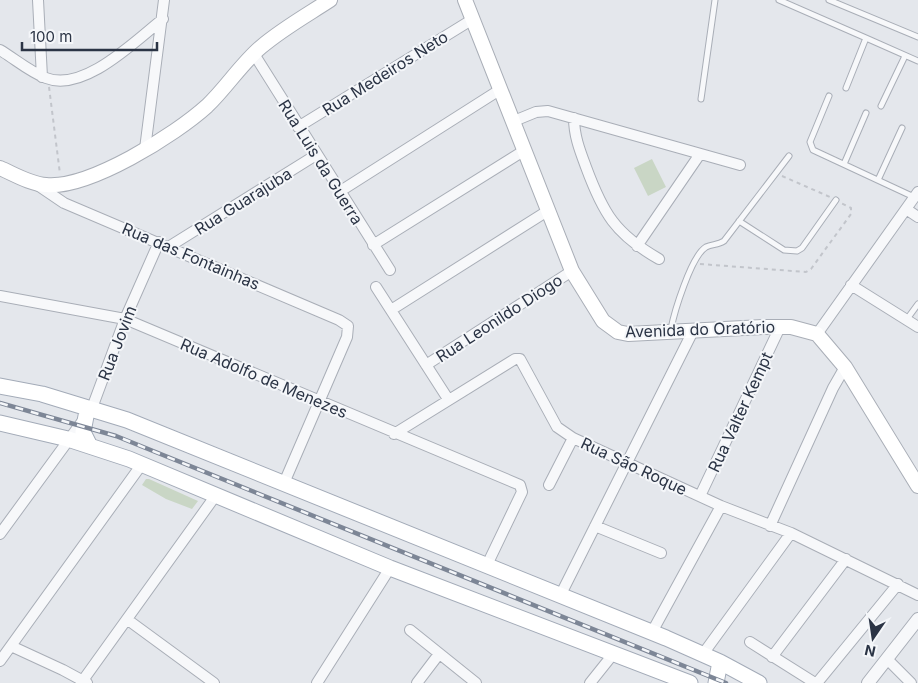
<svg xmlns="http://www.w3.org/2000/svg" width="918" height="683" font-family="Inter,sans-serif">
	<rect width="100%" height="100%" fill="#e4e7ec"/>
	<path fill="#c9d6c5" d="M652 159 666 187 648 196 634 168Z
		M146 479H149L198 501 192 509 166 499 142 485Z"/>
	<g fill="none" stroke-linecap="round" stroke-linejoin="round">
		<g stroke="#a9aeb7" stroke-width="7">
			<path id="service" d="M779 0 866 38
				M829 0 918 37
				M846 88 866 38 918 61
				M829 96 810 142 813 150 914 197
				M701 99 715 0
				M881 106 905 56
				M844 164 866 113
				M878 180 902 128
				M739 221 784 250 797 251 802 248 836 200
				M907 319 918 304
				M671 329C674 313 691 256 706 247 712 244 718 245 724 241L789 156"/>
		</g>
		<g stroke="#a9aeb7" stroke-width="12">
			<path id="minor" d="M38 0 42 77
				M0 50C15 59 30 72 46 78 84 93 136 40 163 19
				M254 54 390 270
				M574 118C574 136 580 151 586 167 603 213 615 234 659 259
				M514 121 536 112 548 111 740 165
				M298 127 473 19
				M145 149 164 0
				M36 184 64 203 339 320 348 326 347 337 284 483
				M339 192 501 89
				M906 209 918 217
				M373 245 525 150
				M170 246 316 155
				M637 246 700 154
				M851 285 918 327
				M376 287 448 399
				M0 296 125 319 520 485 522 492 486 567
				M391 310 549 210
				M817 334 918 192
				M426 365 572 271
				M394 434 515 359H520L557 427 573 438 721 506 791 533 918 595
				M549 485 573 438
				M700 496 780 327
				M595 526 661 553
				M770 526 833 388 845 367
				M0 534 92 408 125 319 159 242
				M560 596 693 331
				M128 620 214 683
				M410 630 476 683
				M652 632 721 506
				M750 642 815 683
				M11 646 63 670 87 683
				M703 654 791 533
				M772 657 846 559
				M887 659 911 683
				M0 661 142 464
				M81 683 216 495
				M317 683 390 568
				M417 683 439 654
				M590 683 614 653
				M817 683 898 584"/>
		</g>
		<g stroke="#a9aeb7" stroke-width="14">
			<path id="tertiary" d="M868 683 918 619"/>
		</g>
		<g stroke="#a9aeb7" stroke-width="16">
			<path id="secondary" d="M465 0 572 271 603 321 618 332 628 334 763 327H791L817 334 845 367 918 486
				M0 168C14 174 30 184 46 185 89 189 175 135 207 106 226 88 241 64 261 47 282 29 307 15 330 0"/>
		</g>
		<g stroke="#a3abb8" stroke-width="17">
			<path id="primary" d="M0 386 42 394 127 420 666 638 720 662 759 683
				M86 416 83 432 90 446
				M0 423 68 439 129 459 390 568 690 683
				M716 683 720 662"/>
		</g>
		<path stroke="#c2c5cb" stroke-width="2" stroke-dasharray="4 4" stroke-linecap="butt" d="M49 87 60 174
			M782 176 830 197
			M700 264 806 272 811 269 851 214V208L841 203"/>
		<use href="#service" stroke="#f7f8fa" stroke-width="5"/>
		<use href="#minor" stroke="#f7f8fa" stroke-width="10"/>
		<use href="#tertiary" stroke="#f7f8fa" stroke-width="12"/>
		<use href="#secondary" stroke="#fff" stroke-width="14"/>
		<use href="#primary" stroke="#fff" stroke-width="15"/>
		<g stroke="#7d8696" stroke-width="4.5">
			<path id="rail" d="M0 403 116 436 726 683"/>
		</g>
		<use href="#rail" stroke="#f4f6f9" stroke-width="2.5" stroke-dasharray="8" stroke-linecap="butt"/>
	</g>
	<g text-anchor="middle" dominant-baseline="central" stroke-width="4" stroke-linejoin="round" paint-order="stroke">
		<g font-size="16" fill="#2b3445" stroke="#f4f6f9">
			<text transform="translate(385 73) rotate(-32)">Rua Medeiros Neto</text>
			<text transform="translate(321 162) rotate(58)">Rua Luis da Guerra</text>
			<text transform="translate(243 201) rotate(-32)">Rua Guarajuba</text>
			<text transform="translate(191 256) rotate(23)">Rua das Fontainhas</text>
			<text transform="translate(499 318) rotate(-33)">Rua Leonildo Diogo</text>
			<text transform="translate(700 329) rotate(-2)">Avenida do Oratório</text>
			<text transform="translate(117 343) rotate(-69)">Rua Jovim</text>
			<text transform="translate(264 378) rotate(23)">Rua Adolfo de Menezes</text>
			<text transform="translate(740 412) rotate(-65)">Rua Valter Kempt</text>
			<text transform="translate(634 466) rotate(25)">Rua São Roque</text>
		</g>
	</g>
	<g transform="translate(873 638) rotate(193)" stroke="#f4f6f9" stroke-width="4" paint-order="stroke">
	<path d="M0-4L9 19L0 12L-9 19Z" fill="#2b3445"/>
	<text y="-8" font-size="14" font-weight="bold" text-anchor="middle" fill="#2b3445">N</text>
	</g>
	<path d="M22 42v8h135v-8" fill="none" stroke="#2b3445" stroke-width="2.5"/>
	<text x="30" y="42" font-size="15" fill="#2b3445" stroke="#f4f6f9" stroke-width="4" paint-order="stroke">100 m</text>
</svg>
